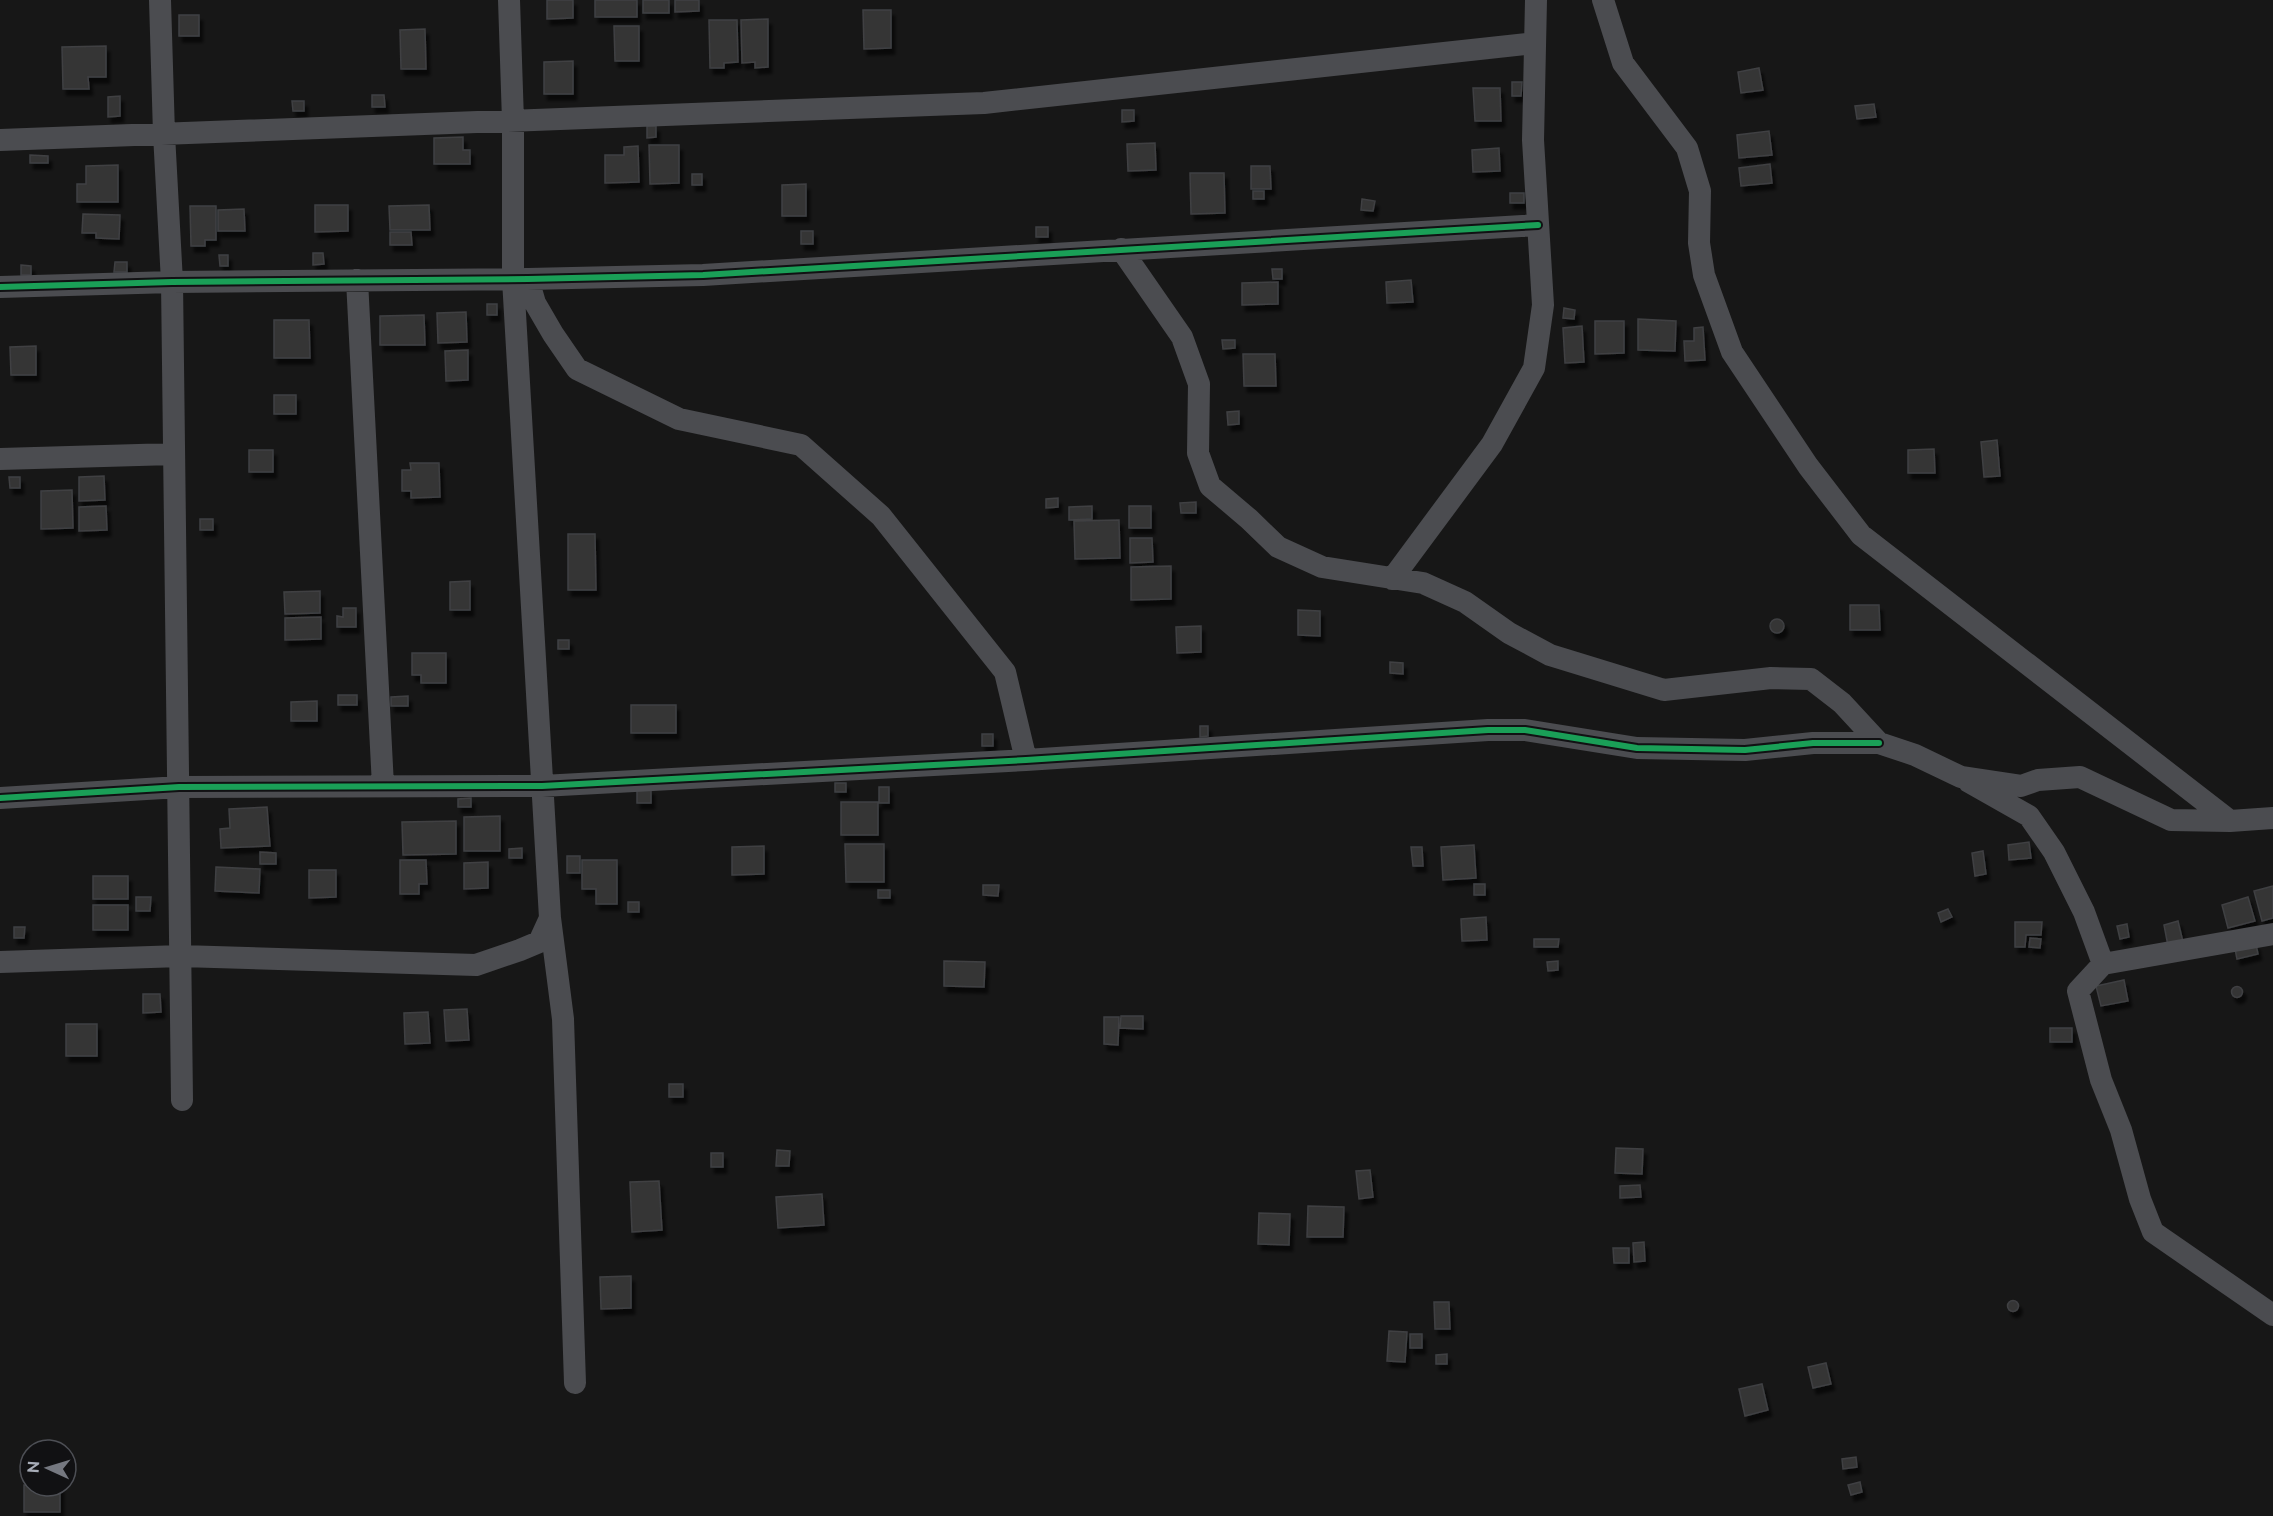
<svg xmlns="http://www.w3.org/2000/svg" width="2273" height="1516" font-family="Raleway,sans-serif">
	<defs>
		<filter id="shadow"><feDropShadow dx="3.5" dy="6" stdDeviation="1.5" flood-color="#0009"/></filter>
	</defs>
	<rect width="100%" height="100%" fill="#171717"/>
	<path fill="#353536" stroke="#3f4043" stroke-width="1.5" filter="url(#shadow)" d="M547 0H573V18L547 19Z
		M595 0H637V17H595Z
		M643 0H669V13H643Z
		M675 0H699V11L675 12Z
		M863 10H891V48L864 49Z
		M179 15H199V36H179Z
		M768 19V67L755 68V62L742 63 741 20Z
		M709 20H737L738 62 724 63V68H710Z
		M614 26H639V61H615Z
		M425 29 426 69H401L400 30Z
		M106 46V77H88L89 89H63L62 47Z
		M573 61V94H544V62Z
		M1759 68 1763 90 1741 93 1738 72Z
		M1512 82H1522L1521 96H1512Z
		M1473 88H1500L1501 121H1475Z
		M372 95H384L385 107H372Z
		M120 96V116L108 117V97Z
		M292 101H304V111H293Z
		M1874 104 1876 117 1857 119 1855 106Z
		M1122 110H1134V121L1122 122Z
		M647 126H656V137L647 138Z
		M1769 131 1772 155 1739 158 1737 135Z
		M463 137V150H470V164H434V138Z
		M1155 143 1156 170 1128 171 1127 144Z
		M649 145H679V183L650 184Z
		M638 146 639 182 605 183V155H624V147Z
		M1499 148 1500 171 1473 172 1472 150Z
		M30 155 48 156V163H30Z
		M1770 164 1772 183 1741 186 1739 168Z
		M118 165V202H77V184H86V166Z
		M1251 166H1270L1271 189H1251Z
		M1190 173H1224L1225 213 1191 214Z
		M692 174H702V185H692Z
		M806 184V216H782V185Z
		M1253 191H1264V199H1253Z
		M1510 193H1524V203H1510Z
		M1362 199 1375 201 1373 211 1361 210Z
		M315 205H348V231L315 232Z
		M429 205 430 230H390L389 206Z
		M190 206H216V240H205V246H191Z
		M244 209 245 231H218V210Z
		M83 214 120 215 119 239 96 238V233H82Z
		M1036 227H1048V237H1036Z
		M801 231H813V244H801Z
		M390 232H411L412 245H390Z
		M313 253H323L324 264 313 265Z
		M219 255H228V266H220Z
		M115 262H127V272H114Z
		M21 265 31 266V275H21Z
		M1272 269H1282V279H1273Z
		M1411 280 1413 302 1387 303 1386 282Z
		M1278 282V304L1242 305V283Z
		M487 304H497V315H487Z
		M1564 308 1575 310 1574 319 1563 318Z
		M466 312 467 342 438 343 437 313Z
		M424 315 425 345H380V316Z
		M1638 319 1676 321 1675 351 1638 350Z
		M274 320H309L310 358H274Z
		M1595 321H1624V353L1595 354Z
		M1582 326 1584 362 1565 363 1563 328Z
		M1703 327 1705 360 1685 361 1684 341H1694V328Z
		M1222 340H1235V348L1223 349Z
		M36 346V375H11L10 347Z
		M468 350V380L446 381 445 351Z
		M1243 354H1275L1276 386H1244Z
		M274 395H296V414H274Z
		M1239 411V424L1228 425 1227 412Z
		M1997 440 2000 476 1984 477 1981 442Z
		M1934 449 1935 473H1908V450Z
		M249 450H273V472H249Z
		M410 463H439L440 497 411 498V491H402V470H411Z
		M104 476 105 500 79 501V477Z
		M9 477H20V488H10Z
		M72 490 73 528 41 529V491Z
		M1058 498V507L1046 508V499Z
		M1196 502V513H1181L1180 503Z
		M106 506 107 530 79 531V507Z
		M1092 506V519L1069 520V507Z
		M1129 506H1151V528H1129Z
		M200 519H213V530H200Z
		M1119 520 1120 558 1075 559 1074 521Z
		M568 534H595L596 590H568Z
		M1130 538H1152L1153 562 1130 563Z
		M1171 566V599L1131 600V567Z
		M470 581V610H450V582Z
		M320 591V613L285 614 284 592Z
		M1850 605H1879L1880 630H1850Z
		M343 608H356V627H337V616L343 617Z
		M1298 610 1320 611V636L1298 635Z
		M321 617V639L285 640V618Z
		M1770 626a7 7 0 1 1 14 0a7 7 0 1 1-14 0Z
		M1201 626V652L1177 653 1176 627Z
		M558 640H569V649H558Z
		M412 653H446V683H421V675H412Z
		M1390 662 1403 663V674L1390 673Z
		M338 695H357V705H338Z
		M408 696V706H391V697Z
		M317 701V721H291V702Z
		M631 705H676V733H631Z
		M1200 726H1208V736L1200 737Z
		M982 734H993V746H982Z
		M835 783H846V792H835Z
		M879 787H889V803H879Z
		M637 789H651V803H637Z
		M471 798V807H458V799Z
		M841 802H878V835H841Z
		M267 807 270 846 221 848 220 829 230 828 229 809Z
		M500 816V851H464V817Z
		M456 821V854L403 855 402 822Z
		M2029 842 2031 858 2009 860 2008 845Z
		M845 844H884V882H846Z
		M1474 845 1476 878 1443 880 1441 847Z
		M764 846V874L732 875V847Z
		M1411 847H1422L1423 866H1413Z
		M522 848V858H509V849Z
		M1983 851 1986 874 1975 876 1972 853Z
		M260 852 276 853V864H260Z
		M567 856H580V873H567Z
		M400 860H426L427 884H419V894H400Z
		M582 860H617V904H596V889H582Z
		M488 862V888L464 889V863Z
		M216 867 260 869 259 893 215 891Z
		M309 870H336V897L309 898Z
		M93 876H128V899H93Z
		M1474 884H1485V895H1474Z
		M983 885H999L998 896 983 895Z
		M2273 886V918L2262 921 2254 891Z
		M878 890H890V898H878Z
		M136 897H151L150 911H136Z
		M2248 897 2255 921 2228 928 2222 905Z
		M628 902H639V912H628Z
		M93 905H128V930H93Z
		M1948 909 1952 917 1941 922 1938 913Z
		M1486 917 1487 940 1462 941 1461 919Z
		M2178 921 2183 942 2168 946 2164 925Z
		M2015 922H2042L2041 935H2026L2025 947H2015Z
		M2127 924 2129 937 2120 939 2117 926Z
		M14 927H25L24 938H14Z
		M2030 938 2041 939 2040 948 2029 947Z
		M1534 939H1559L1558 947H1534Z
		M2256 944 2258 954 2237 959 2235 949Z
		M944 961 985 962 984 987 944 986Z
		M1558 961V970L1548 971 1547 962Z
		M2124 980 2128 1001 2101 1006 2096 986Z
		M2231.5 992a5.5 5.5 0 1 1 11 0a5.5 5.5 0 1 1-11 0Z
		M143 994H160L161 1012 143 1013Z
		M467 1009 469 1040 446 1041 444 1010Z
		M428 1012 430 1043 405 1044 404 1013Z
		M1121 1016H1143V1029L1120 1028Z
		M1104 1017H1119L1118 1045 1104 1044Z
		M66 1024H97V1056H66Z
		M2050 1028H2072V1042H2050Z
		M669 1084H683V1097H669Z
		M1616 1148 1643 1149 1642 1174 1615 1173Z
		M777 1150 790 1151 789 1166H776Z
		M711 1153H723V1167H711Z
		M1370 1170 1373 1197 1359 1199 1356 1171Z
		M659 1181 662 1230 632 1232 630 1182Z
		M1640 1185 1641 1197 1620 1198V1186Z
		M822 1194 824 1225 778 1228 776 1197Z
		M1308 1206 1344 1207 1343 1237H1307Z
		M1259 1213 1290 1214 1289 1245 1258 1244Z
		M1644 1242 1645 1261 1634 1262 1633 1243Z
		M1613 1248H1629V1263H1614Z
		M631 1276V1308L601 1309 600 1277Z
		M2007.5 1306a5.5 5.5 0 1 1 11 0a5.5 5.5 0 1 1-11 0Z
		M1434 1302H1449L1450 1329H1435Z
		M1389 1331 1407 1332 1405 1362 1387 1361Z
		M1410 1334H1422V1348H1410Z
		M1447 1354V1364H1436V1355Z
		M1826 1363 1831 1384 1813 1388 1808 1367Z
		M1762 1384 1768 1410 1745 1416 1739 1389Z
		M1856 1457 1857 1467 1843 1469 1842 1459Z
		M1860 1482 1862 1492 1851 1495 1848 1485Z
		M24 1485 60 1486V1512H24Z"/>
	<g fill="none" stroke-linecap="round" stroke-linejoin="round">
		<path stroke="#4b4c50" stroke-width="22" d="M160 0 164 134 172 282 182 1100
			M509 0 513 121V279L550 918 563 1019 575 1383
			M1603 0 1623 63 1687 148 1700 191 1699 243 1704 275 1732 352 1808 466 1861 535 2230 821 2273 818
			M0 140 984 103 1535 43
			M1121 249 1182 337 1199 384 1198 453 1210 486 1249 519 1278 547 1322 567 1423 583 1465 602 1509 633 1550 655 1664 690 1771 678 1811 679 1842 703 1879 743 1915 755 1961 777 2021 786 2038 780 2080 777 2171 820 2230 821
			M528 279 535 303 553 334 577 369 679 419 801 445 881 516 1005 672 1026 760
			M357 280 383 786
			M0 287 172 282 528 279 703 275 1538 225
			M0 459 173 454
			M1392 579 1492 444 1534 368 1543 305 1533 140 1536 0
			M1969 782 2029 816 2054 852 2084 912 2103 964
			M0 798 179 787 542 786 1026 760 1488 730H1525L1637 748 1745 750 1813 743H1879
			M2273 934 2103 964 2078 991 2101 1080 2121 1130 2140 1199 2153 1232 2273 1315
			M0 962 181 956 476 965 520 950 539 942 550 918"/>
		<g stroke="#111113" stroke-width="10">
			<path id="cycleway" d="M0 287 172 282 528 279 703 275 1538 225
				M0 798 179 787 542 786 1026 760 1488 730H1525L1637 748 1745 750 1813 743H1879"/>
		</g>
		<use href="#cycleway" stroke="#1a9f57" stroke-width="6"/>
	</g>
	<g transform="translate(48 1468) rotate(274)"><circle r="28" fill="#111113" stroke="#4d4f55" stroke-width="1.5"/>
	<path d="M0-4.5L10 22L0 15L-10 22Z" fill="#757880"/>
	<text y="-9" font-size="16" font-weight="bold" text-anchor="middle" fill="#a8adb8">N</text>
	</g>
</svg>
